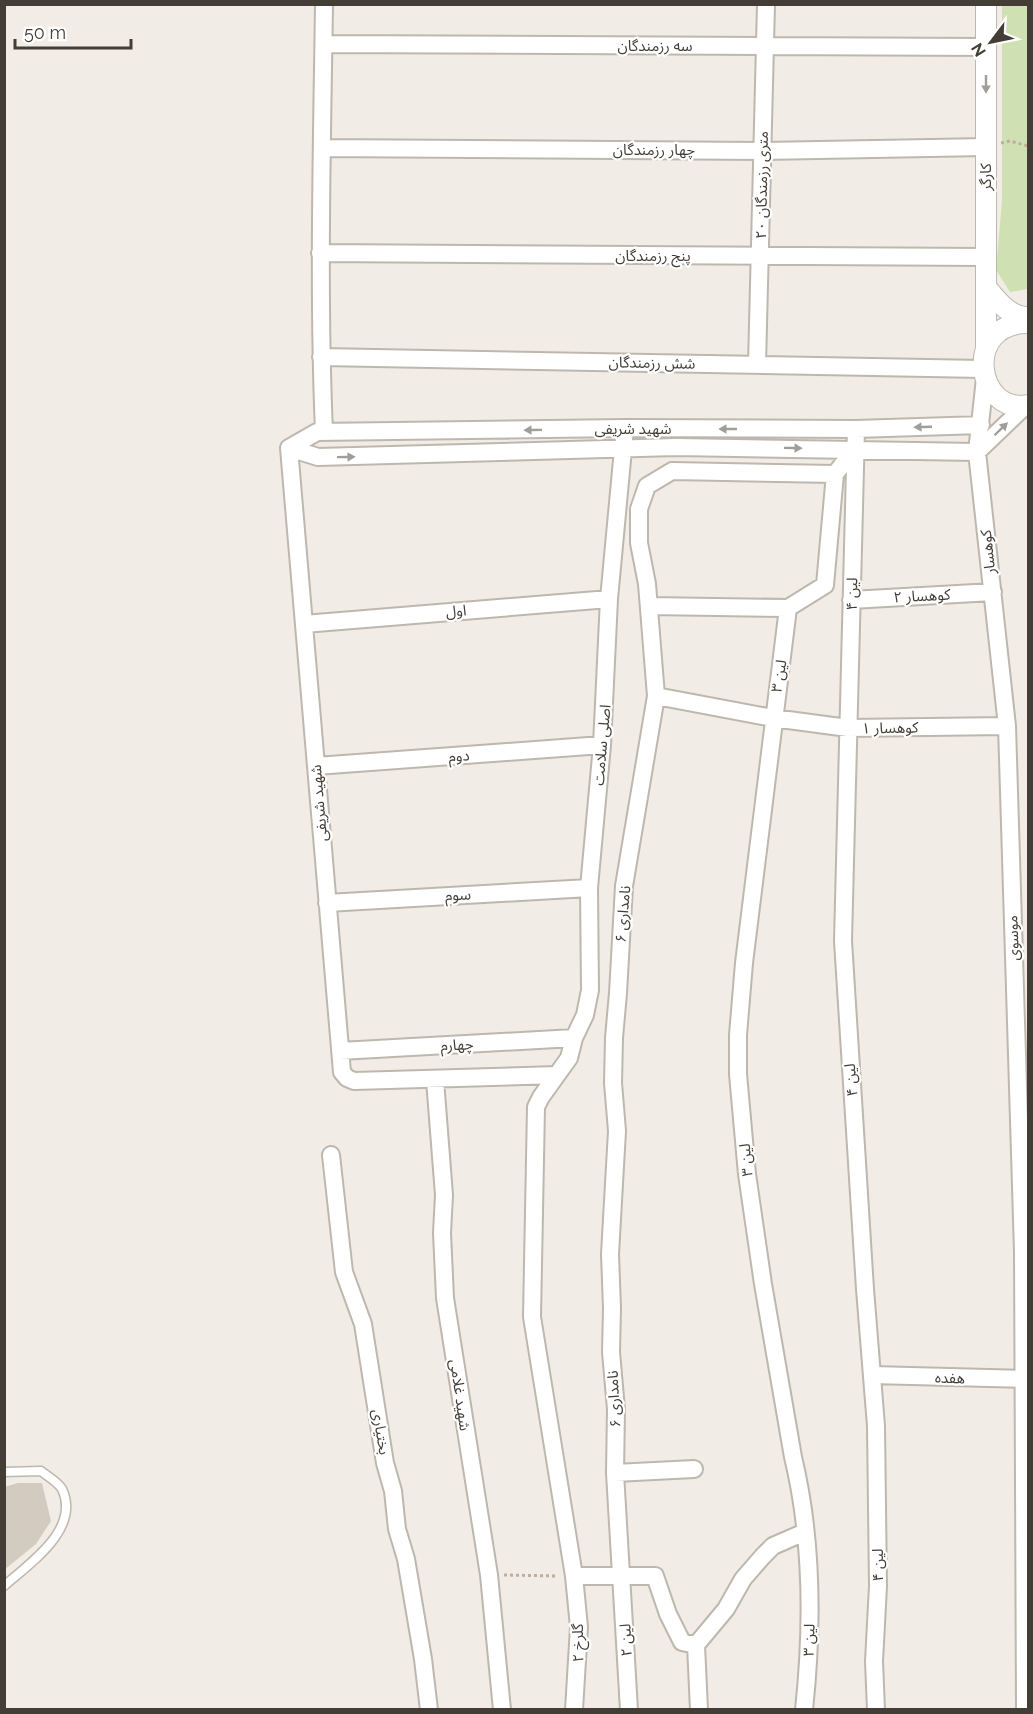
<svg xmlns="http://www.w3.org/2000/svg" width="1033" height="1714" font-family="Raleway,'Noto Sans Arabic',sans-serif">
	<rect width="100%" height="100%" fill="#f1ede6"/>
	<path fill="#cfe1b3" d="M1002 5H1028V289L1010 292 996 270 1002 201Z"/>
	<path fill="#d4cbc0" d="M18 1483H42L51 1521 36 1544 4 1570V1487Z"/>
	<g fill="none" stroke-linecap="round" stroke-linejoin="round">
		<g stroke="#beb7ad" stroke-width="11">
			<path id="service" d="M4 1472 41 1471C47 1476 58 1482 62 1489 81 1529 30 1563 4 1586"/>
		</g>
		<g stroke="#beb7ad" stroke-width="20">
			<path id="minor" d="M324 44 986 47
				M322 148 763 151 986 147
				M320 253 986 257
				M321 357 983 369
				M757 365 766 4
				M985 378 977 452 1007 726 1023 1252 1025 1710
				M856 429 843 941 865 1289 876 1426 878 1586 874 1661 876 1710
				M324 432C318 290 322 147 324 4
				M289 448 342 1072 347 1078 354 1081 557 1075
				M289 448 317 432 625 428 856 429 981 425
				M289 448 318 457 676 447 977 452
				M977 452 1025 406
				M851 600 993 592
				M649 606 788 608 825 585 835 474
				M788 608 744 963 738 1035V1074L747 1174 763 1284 793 1457C813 1540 813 1625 804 1710
				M304 624 609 599
				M656 696 773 718 848 728 1007 726
				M316 766 602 745
				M327 903 589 888
				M340 1051 574 1038
				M435 1080 444 1195 442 1233 445 1298 489 1575 502 1710
				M331 1155 344 1272 363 1324 385 1463 393 1491 397 1529 406 1559 423 1659 429 1710
				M872 1375 1028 1379
				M615 1473 694 1469
				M574 1576H655L668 1614 682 1642 696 1645
				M574 1710 579 1627 574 1576 532 1317 536 1107 541 1097 569 1058 574 1038 585 1015 590 990 589 888 602 745 609 599 625 428
				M629 1710 615 1473 616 1409 611 1352 612 1308 610 1254 617 1131 613 1083 614 1038 618 993 624 886 656 696 647 584 639 543V509L647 486 672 471 835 474 855 449
				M699 1710 696 1645 726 1609 743 1579 763 1556 773 1546 805 1532"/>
		</g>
		<g stroke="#beb7ad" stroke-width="22">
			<path id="tertiary" d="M986 287C997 300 1010 318 1028 317
				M1028 323C962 323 976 415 1028 405
				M986 349V4"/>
		</g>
		<path stroke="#bcaf9d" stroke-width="3" stroke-dasharray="3 3" stroke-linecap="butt" d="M1001 143 1010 141 1028 146
			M504 1575 558 1576"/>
		<use href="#service" stroke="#fff" stroke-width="8"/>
		<use href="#minor" stroke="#fff" stroke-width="16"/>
		<use href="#tertiary" stroke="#fff" stroke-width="20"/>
	</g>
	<defs><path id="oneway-solid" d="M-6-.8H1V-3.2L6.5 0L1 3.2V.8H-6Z" transform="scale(1.5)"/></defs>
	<g fill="#a19e9a">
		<use href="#oneway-solid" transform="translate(986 84) rotate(90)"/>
		<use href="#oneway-solid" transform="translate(923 427) rotate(178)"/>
		<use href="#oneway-solid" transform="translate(728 429) rotate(-180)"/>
		<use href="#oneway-solid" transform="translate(1001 429) rotate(-44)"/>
		<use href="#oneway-solid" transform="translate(533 430) rotate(179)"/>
		<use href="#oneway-solid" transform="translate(793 448) rotate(1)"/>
		<use href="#oneway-solid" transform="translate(346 457) rotate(-1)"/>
	</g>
	<g text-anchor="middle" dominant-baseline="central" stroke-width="4.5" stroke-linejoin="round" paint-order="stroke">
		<g font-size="15" fill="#433d36" stroke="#fff">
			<text x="655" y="46">سه رزمندگان</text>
			<text x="654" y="150">چهار رزمندگان</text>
			<text transform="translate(986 177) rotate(-90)">کارگر</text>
			<text transform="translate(762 185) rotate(-89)">۲۰ متری رزمندگان</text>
			<text x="653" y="256">پنج رزمندگان</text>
			<text transform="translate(652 363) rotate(1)">شش رزمندگان</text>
			<text x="633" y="429">شهید شریفی</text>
			<text transform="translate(988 552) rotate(-96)">کوهسار</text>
			<text transform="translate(852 594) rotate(-89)">لین ۴</text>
			<text transform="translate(922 596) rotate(-3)">کوهسار ۲</text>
			<text transform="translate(456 611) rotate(-5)">اول</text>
			<text transform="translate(779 676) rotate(-81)">لین ۳</text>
			<text transform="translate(890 728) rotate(-1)">کوهسار ۱</text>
			<text transform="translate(602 745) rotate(-85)">اصلی سلامت</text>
			<text transform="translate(459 756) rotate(-4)">دوم</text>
			<text transform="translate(319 803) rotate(-95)">شهید شریفی</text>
			<text transform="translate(458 895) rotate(-3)">سوم</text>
			<text transform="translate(623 914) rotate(-85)">نامداری ۶</text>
			<text transform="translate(1013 938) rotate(-92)">موسوی</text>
			<text transform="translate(457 1045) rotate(-3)">چهارم</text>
			<text transform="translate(851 1080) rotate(-95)">لین ۴</text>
			<text transform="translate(746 1160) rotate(-95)">لین ۳</text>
			<text transform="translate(950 1378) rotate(2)">هفده</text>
			<text transform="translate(460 1395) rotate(82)">شهید غلامی</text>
			<text transform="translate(614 1399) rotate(-93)">نامداری ۶</text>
			<text transform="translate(381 1432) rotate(81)">بختیاری</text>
			<text transform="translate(878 1565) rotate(-90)">لین ۴</text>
			<text transform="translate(626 1640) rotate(-93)">لین ۲</text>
			<text transform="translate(809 1640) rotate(-88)">لین ۳</text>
			<text transform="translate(578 1643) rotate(-90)">گلرخ ۲</text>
		</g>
	</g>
	<rect width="1033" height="1714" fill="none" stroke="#433d36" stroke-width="12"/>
	<g transform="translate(991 42) rotate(238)" stroke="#ffffff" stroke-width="4.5" paint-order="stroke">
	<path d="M0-4.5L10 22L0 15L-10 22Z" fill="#433d36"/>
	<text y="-9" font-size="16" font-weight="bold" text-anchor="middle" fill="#433d36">N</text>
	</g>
	<path d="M15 39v9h116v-9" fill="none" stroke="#433d36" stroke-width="3"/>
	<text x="24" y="39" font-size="18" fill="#433d36" stroke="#ffffff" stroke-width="4.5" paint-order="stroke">50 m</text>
</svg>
